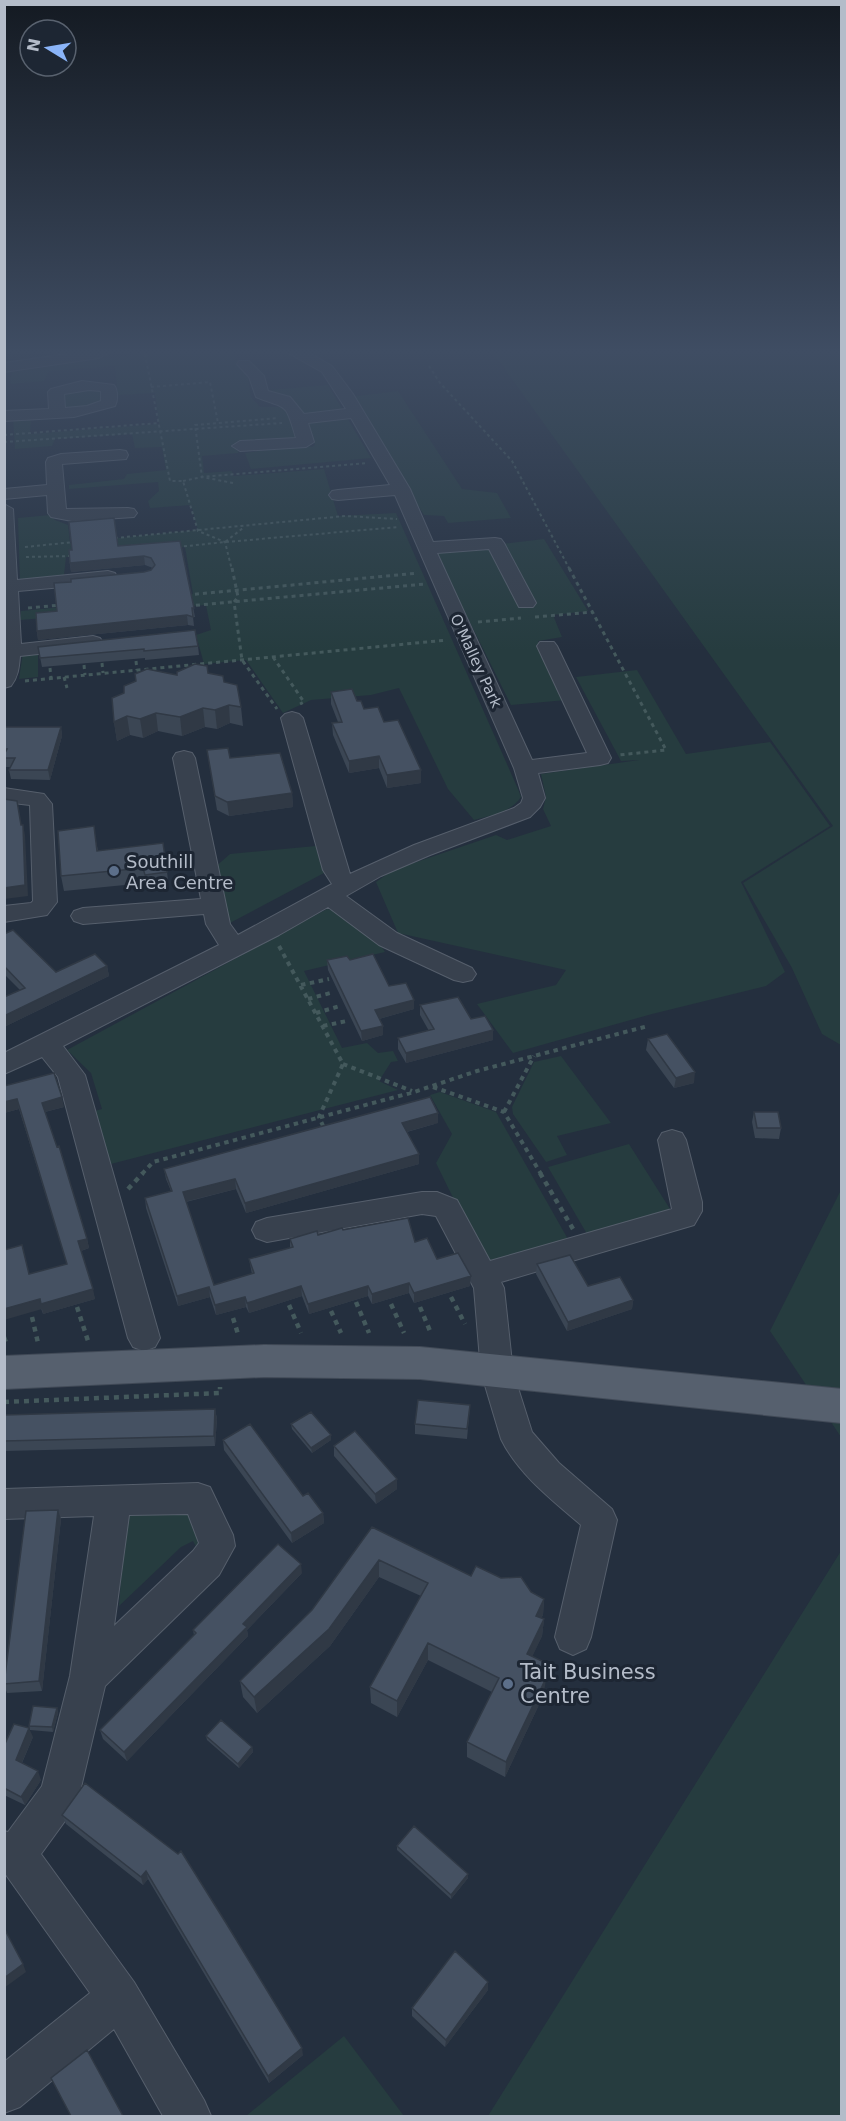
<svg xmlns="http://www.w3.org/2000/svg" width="846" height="2121" font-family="'DejaVu Sans',sans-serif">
	<rect width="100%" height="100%" fill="#242f3e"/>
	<path fill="#263c3f" d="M136 354H233L248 379 251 397 260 407H283L298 429 299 437 276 441 275 438 241 441 238 453 202 456 204 473 232 471 233 476 324 469 338 516 396 513 518 789 521 797C510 813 492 815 474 820L448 789 399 688 371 695 311 700 283 713 246 660 204 664 196 635 211 630 206 605 20 620 21 611 193 594 185 547 66 557 64 575 20 582 18 518 50 515 55 520 68 525 70 543 198 530 191 505 150 508 148 501 159 491 158 482 69 489V485L124 479 127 474 166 470 162 447 135 448 132 434 55 439 52 446 15 449 13 418 31 416 30 434 159 424 155 393 118 395 115 366 49 371 44 381 11 384 10 378 13 372Z
		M494 354H841V1045L822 1034 792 968 743 883 833 826Z
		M328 385 342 409 306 415 270 396V390Z
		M70 389H102L103 404 71 408 64 407V392Z
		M398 391 462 489 497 493 511 518 448 523 444 516 424 515 350 397Z
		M346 416 371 458 251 469 245 453 303 445 312 447 315 445 306 423 310 419Z
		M544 539 588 611 553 615 562 637 538 641 566 700 511 705 435 552Z
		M38 651V677L19 679 23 652Z
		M637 670 686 754 770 742 830 826 741 882 785 972 766 986 652 1014 513 1053 477 1004 556 985 566 970 398 933 376 882 393 870 496 835 507 840 551 826 543 809 546 797 541 774 639 760 621 761 576 677Z
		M316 846 324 873 228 924 214 868 230 854Z
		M327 909C344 912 377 937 385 952L304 971 342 1048 367 1043 378 1053 393 1051 398 1061 391 1062 379 1081 398 1090 107 1165 91 1112 102 1109 91 1073 67 1050Z
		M561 1056 611 1123 557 1136 567 1155 546 1162 513 1114 512 1107 534 1062Z
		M440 1092 496 1112 569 1241 486 1265 436 1163 452 1134 430 1095Z
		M629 1144 670 1209 587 1234 548 1167Z
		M841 1190V1437L770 1331Z
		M188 1509 196 1524 202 1558 193 1541 181 1547 119 1606 125 1523 134 1510Z
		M841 1551V2116H488Z
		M344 2036 404 2116H246Z"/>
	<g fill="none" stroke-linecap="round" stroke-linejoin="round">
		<g stroke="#565f6c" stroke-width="2">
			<path id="minor" d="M67 354H106L99 358 4 372V363Z
				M290 354H311L332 366 353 394 410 489 433 542 495 538 501 539 504 543 536 603 533 607H519L489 549 437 553 532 760 587 753 537 646 540 642H554L557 646 611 758 608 763 600 765 538 773 545 798 540 807 530 817 430 855 381 876 346 896 397 933 472 968 476 974 472 980 463 982 454 980 379 945 328 907 279 935 63 1046 85 1075 160 1338 155 1347 144 1351 133 1347 128 1338 58 1077 42 1057 4 1074V1053L219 945 206 924 204 914 83 924 74 921 71 916 74 911 83 908 201 899 173 758 176 753 184 751 192 753 195 758 230 924 238 935 332 884 323 870 281 718 285 714 292 712 299 714 303 718 350 874 414 845 514 808 521 803 523 798 514 768 395 495 338 500 332 499 329 495 332 491 338 490 390 485 351 418 308 423 314 442 306 447 240 451 232 446 240 441 296 438C285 401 288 410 256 397L249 377 237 364 239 361H249L264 376 268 391 290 397 304 414 346 409 322 372Z
				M82 381 114 385C118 390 118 401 115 406L74 417 4 421V411L49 409 48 392 51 389ZM89 390 101 391V401L87 406 65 408 64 394Z
				M120 450 126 451 128 455 126 459 62 464 66 509 128 508 134 509 137 513 134 517 72 521 51 517 48 513 47 495 4 499V489L47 485 46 462 48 458 61 454Z
				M4 504 13 509 17 580 108 571 115 573 117 577 115 581 108 583 18 591 21 644 93 636 100 638 103 642 100 646 93 648 20 656C19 668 18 677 11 686L4 688Z
				M4 788 44 794 52 804 57 902 47 915 4 922V906L31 903 33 901 30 805 4 802Z
				M672 1130 682 1133 686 1140 702 1202V1211L694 1225 501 1282 504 1288 513 1372 532 1432 559 1463 612 1509 617 1520 591 1637 586 1649 573 1655 560 1649 555 1637 581 1525C552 1500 518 1474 501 1439L481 1372 474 1288 436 1216 422 1214 267 1242 256 1238 252 1230 256 1222 267 1218 422 1192H437L457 1200 490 1261 672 1209 658 1140 662 1133Z
				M198 1483 210 1487 233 1535 235 1546 219 1575 105 1686 79 1796 73 1810 41 1854 134 1982 204 2100 211 2116H163L114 2029 20 2107 4 2113V2062L90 1993 4 1872V1831L8 1832 42 1786 70 1676 94 1516 4 1519V1489ZM188 1514 199 1543 193 1551 114 1626 129 1515Z"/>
		</g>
		<g stroke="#414a57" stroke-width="2">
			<path id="major" d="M264 1345 420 1347 842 1389V1423L420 1379 264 1377 4 1389V1356Z"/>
		</g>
		<path stroke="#44595c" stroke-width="2" stroke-dasharray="3 3" stroke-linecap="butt" d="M145 354 170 481H183L198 531 225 542 232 570
			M429 366 440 383 512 461 570 570
			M151 387 210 382 218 423
			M4 435 159 423
			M4 442 282 423
			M183 481 202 477 367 463
			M233 483 202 477 195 425 278 418
			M115 538 345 516 397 519
			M226 542 398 527
			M25 547 74 542
			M178 547 225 542 243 528
			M26 557 72 556"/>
		<path stroke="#44595c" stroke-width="3" stroke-dasharray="4 4" stroke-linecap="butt" d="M232 568 238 597 234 602 242 660 277 709
			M569 568 666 750 619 755
			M187 595 418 573
			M188 606 425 584
			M28 608 60 605
			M535 617 593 612
			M478 622 521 618
			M273 657 304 702 300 704
			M136 661 137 670
			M102 663 103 673
			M84 665 85 675
			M50 668 51 678
			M64 677 67 688
			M25 681 447 640"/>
		<path stroke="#44595c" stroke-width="4" stroke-dasharray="4.5 4.5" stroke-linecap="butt" d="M279 946 343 1064 319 1117 324 1128
			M301 985 329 979
			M308 999 334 992
			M316 1013 340 1006
			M323 1026 347 1021
			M343 1064 412 1091
			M433 1087 504 1112 541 1174
			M504 1112 534 1056
			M142 1174 153 1162 414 1092 477 1071 648 1026"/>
		<path stroke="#44595c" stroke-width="4.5" stroke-dasharray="5 5" stroke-linecap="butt" d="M540 1173 573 1229
			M128 1189 143 1173
			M451 1297 465 1324
			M356 1302 369 1333
			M391 1304 404 1333
			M289 1305 301 1333
			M77 1307 88 1341
			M420 1307 430 1331
			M331 1311 341 1333
			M32 1317 38 1343
			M233 1318 238 1334
			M4 1337 7 1345
			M4 1402 220 1393V1387"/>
		<use href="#minor" fill="#38414e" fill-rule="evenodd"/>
		<use href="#major" fill="#56606e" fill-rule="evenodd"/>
	</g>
	<path fill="#3b4654" d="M180 541 195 617H193L194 626 188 625 38 640 37 631 57 611 71 582 144 572 151 570 153 568 145 565 71 572 70 563 118 546Z
		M198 646 199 655 145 660V658L42 667 38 647Z
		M208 673 224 682 241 707 243 726 230 723 217 729 205 727 182 736 158 731 143 738 130 735 117 741 114 722Z
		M331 692 357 701 364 709 384 722 421 770V783L387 788 379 768 349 773 333 735 332 723 338 722 331 704Z
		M4 727H61L62 736 50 780 11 779 9 770 11 767H5L4 763Z
		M207 750 230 758 292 793 293 807 229 816 217 810Z
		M96 841 98 851 163 843 169 887 147 889 145 883 64 891 61 876Z
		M4 934 56 972 107 966 109 976 4 1027V997L20 990 4 974Z
		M327 960H350L389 986 414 1009 379 1019 383 1026V1035L362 1041 328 970Z
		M420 1005 471 1019 493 1030V1040L406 1063 398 1049V1038L429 1031 420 1015Z
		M648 1039 694 1083 674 1088 646 1050Z
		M4 1086 64 1107 45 1112 87 1239 89 1248 81 1251 95 1299 43 1314 29 1274 67 1264 19 1109 4 1113Z
		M754 1112 781 1128 779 1139 755 1138 752 1122Z
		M438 1123 407 1132 419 1154V1164L246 1213 236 1189 186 1202 214 1285 252 1274 249 1259 290 1248V1239L343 1230 415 1242 437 1259 471 1276 470 1286 414 1303 409 1293 372 1304 368 1296 309 1314 302 1296 249 1313 246 1307 216 1315 210 1297 178 1306 146 1208 145 1198 171 1191 166 1179 164 1169Z
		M537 1264 588 1286 633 1300 632 1309 567 1331 536 1274Z
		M470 1405 467 1439 415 1434V1424Z
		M215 1409 217 1419 215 1446 4 1451V1415Z
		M291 1424 331 1435V1440L312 1453 292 1429Z
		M223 1440 303 1496 323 1513 324 1523 292 1543 224 1450Z
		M334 1446 397 1479V1489L376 1504 334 1456Z
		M58 1510 61 1519 42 1691 7 1693 4 1685V1678Z
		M372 1527 471 1576 531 1592 544 1599 543 1615 541 1618 544 1619 542 1636 532 1656 544 1662 542 1676 544 1694 505 1777 467 1757V1742L492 1692 428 1660 397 1717 371 1703 370 1687 421 1596 379 1577 330 1646 257 1713 243 1697 240 1681 312 1610Z
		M302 1573 247 1630 248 1636 127 1761 103 1739 100 1730 194 1635 193 1630Z
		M57 1708 58 1713 53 1732 30 1730 29 1726Z
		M206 1736 252 1747 253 1752 239 1768 207 1740Z
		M33 1737 22 1763 41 1780 25 1805 4 1795V1746Z
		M85 1783 303 2055 269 2083 148 1879 143 1885 66 1824 62 1815Z
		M397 1846 468 1874V1878L451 1899 397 1850Z
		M488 1990 445 2047 412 2016V2008Z"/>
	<path fill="#303945" d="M144 556 145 565 71 572 70 563Z
		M187 615 188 625 38 640 37 631Z
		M229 705 230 723 217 729 215 710Z
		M203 708 205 727 182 736 180 717Z
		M156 713 158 731 143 738 140 719Z
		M127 716 130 735 117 741 114 722Z
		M61 727 62 736 50 780 48 770Z
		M379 756V768L349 773V761Z
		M421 770V783L387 788V775Z
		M292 793 293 807 229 816 227 802Z
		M23 825 25 835 28 896 4 899V888Z
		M107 966 109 976 4 1027V1016Z
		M414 1000V1009L375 1020V1010Z
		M383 1026V1035L362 1041 361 1031Z
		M493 1030V1040L406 1063V1053Z
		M695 1072 694 1083 674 1088 676 1078Z
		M62 1097 64 1107 44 1112 42 1103Z
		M17 1099 19 1109 4 1113V1102Z
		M438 1113V1123L402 1133V1123Z
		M419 1154V1164L246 1213 245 1203Z
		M235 1179 236 1189 184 1202 183 1192Z
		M87 1239 89 1248 80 1251 78 1241Z
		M471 1276 470 1286 414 1303V1293Z
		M409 1283V1293L372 1304V1294Z
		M301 1286 302 1296 249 1313 247 1303Z
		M368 1286V1296L309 1314 308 1304Z
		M209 1287 210 1297 178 1306 177 1296Z
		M93 1289 95 1299 43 1314 42 1309 4 1320V1309L40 1299Z
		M245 1297 246 1307 216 1315 215 1305Z
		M633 1300 632 1309 567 1331 568 1322Z
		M215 1409 217 1419 215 1446 214 1436Z
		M331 1435V1440L312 1453 311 1448Z
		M397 1479V1489L376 1504 375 1494Z
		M58 1510 61 1519 42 1691 39 1681Z
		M323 1513 324 1523 292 1543 291 1533Z
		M379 1560V1577L330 1646 257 1713 254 1697Z
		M301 1564 302 1573 247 1630 248 1636 127 1761 124 1752 243 1624Z
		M544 1599 543 1615 534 1632 536 1616Z
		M544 1619 542 1636 526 1670 527 1654Z
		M428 1643V1660L397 1717V1701Z
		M544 1662 542 1678 538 1674Z
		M546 1678 544 1694 505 1777 506 1762Z
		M57 1708 58 1713 53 1732 52 1727Z
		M29 1728 33 1737 19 1769 16 1760Z
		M252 1747 253 1752 239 1768 238 1764Z
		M38 1771 41 1780 25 1805 21 1797Z
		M146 1871 148 1879 143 1885 141 1877Z
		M468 1874V1878L451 1899V1895Z
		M23 1964 26 1972 4 1988V1978Z
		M488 1982V1990L445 2047 446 2040Z
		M302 2048 303 2055 269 2083 268 2076Z"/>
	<path fill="#455162" stroke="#303945" stroke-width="1.5" d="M114 518 118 546 180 541 194 608H192L193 617 187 615 37 631 36 613 57 611 54 583 71 582V579L144 572 151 570 155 565 151 558 144 556 70 563 69 550H72L69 522Z
		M195 630 198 646 144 651V649L40 658 38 647Z
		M195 664 207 666 208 673 223 676 224 682 237 685 241 707 229 705 215 710 203 708 180 717 156 713 140 719 127 716 114 722 112 698 124 693V686L136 681 135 674 147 669 177 675V672Z
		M352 689 357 701H361L364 709 378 707 384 722 398 720 421 770 387 775 379 756 349 761 332 723 342 722 331 692Z
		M4 727H61L48 770H9L15 758H4V755L7 749H4Z
		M228 748 230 758 280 753 292 793 227 802 215 796 207 750Z
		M4 799 17 801 21 825H23L25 885 4 888Z
		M94 826 97 851 163 843 167 872 145 875 143 868 61 876 58 831Z
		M13 930 56 972 95 954 107 966 4 1016V997L25 988 4 966V934Z
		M373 954 389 986 406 983 414 1000 375 1010 383 1026 361 1031 327 960 347 956 350 960Z
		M458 997 471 1019 485 1016 493 1030 406 1053 398 1038 434 1029 420 1005Z
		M667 1034 695 1072 676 1078 648 1039Z
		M54 1073 62 1097 42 1103 57 1147 59 1146 87 1239 78 1241 93 1289 41 1304 40 1299 4 1309V1250L22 1245 29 1274 67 1264 17 1099 4 1102V1086Z
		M430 1097 438 1113 402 1123 419 1154 245 1203 235 1179 183 1192 214 1285 254 1273 249 1259 293 1247 290 1239 317 1231 318 1235 342 1228 343 1230 408 1218 415 1242 427 1238 437 1259 458 1253 471 1276 414 1293 409 1283 372 1294 368 1286 308 1304 301 1286 247 1303 245 1297 215 1305 209 1287 177 1296 145 1198 172 1191 164 1169Z
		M754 1112H778L781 1128H757Z
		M570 1255 588 1286 620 1277 633 1300 568 1322 537 1264Z
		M418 1400 470 1405 467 1429 415 1424Z
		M215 1409 214 1436 4 1441V1415Z
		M311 1412 331 1435 311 1448 291 1424Z
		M250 1424 303 1496 308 1493 323 1513 291 1533 223 1440Z
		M355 1431 397 1479 375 1494 334 1446Z
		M58 1510 39 1681 4 1684 26 1511Z
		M372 1527 471 1576 476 1566 501 1578 521 1577 531 1592 544 1599 536 1616 544 1619 527 1654 544 1662 538 1674 546 1678 506 1762 467 1742 499 1678 428 1643 397 1701 370 1687 428 1583 379 1560 329 1629 254 1697 240 1681 312 1610Z
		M278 1544 301 1564 243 1624 247 1627 124 1752 100 1730 196 1633 193 1630Z
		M33 1706 57 1708 52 1727 29 1726Z
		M221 1720 252 1747 238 1764 206 1736Z
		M14 1724 29 1728 16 1760 38 1771 21 1797 4 1788V1746Z
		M85 1783 178 1854 181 1851 226 1923 302 2048 268 2076 146 1871 141 1877 62 1815Z
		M414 1826 468 1874 451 1895 397 1846Z
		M5 1930 23 1964 4 1978V1931Z
		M455 1951 488 1982 446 2040 412 2008Z
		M87 2050 123 2116H71L51 2078Z"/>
	<linearGradient id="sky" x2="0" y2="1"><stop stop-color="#141a22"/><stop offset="0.54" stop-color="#3f4d63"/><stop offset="1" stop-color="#3f4d63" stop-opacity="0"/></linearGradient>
	<rect width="846" height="651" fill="url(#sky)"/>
	<g fill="#5c6f8a" stroke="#1d2633" stroke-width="2">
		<circle cx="114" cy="871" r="6"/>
		<circle cx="508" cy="1684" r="6"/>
	</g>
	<g text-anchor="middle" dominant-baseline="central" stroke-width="6" stroke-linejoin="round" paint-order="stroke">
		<g font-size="15" fill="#b4bcc9" stroke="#1d2633">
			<text transform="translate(476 661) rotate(65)">O'Malley Park</text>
		</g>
		<g font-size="18" fill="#b4bcc9" stroke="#1d2633" text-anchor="start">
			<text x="126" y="861">Southill<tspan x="126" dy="21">Area Centre</tspan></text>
		</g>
		<g font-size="21" fill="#b4bcc9" stroke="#1d2633" text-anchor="start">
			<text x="520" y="1672">Tait Business<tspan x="520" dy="24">Centre</tspan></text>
		</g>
	</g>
	<rect width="846" height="2121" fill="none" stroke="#b4bcc9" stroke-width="12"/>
	<g transform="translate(48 48) rotate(281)"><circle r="28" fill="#1d2633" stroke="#59626f" stroke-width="1.5"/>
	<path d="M0-4.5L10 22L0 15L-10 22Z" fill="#8ab4f8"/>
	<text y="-9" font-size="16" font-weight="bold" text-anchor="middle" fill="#b4bcc9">N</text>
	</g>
</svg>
